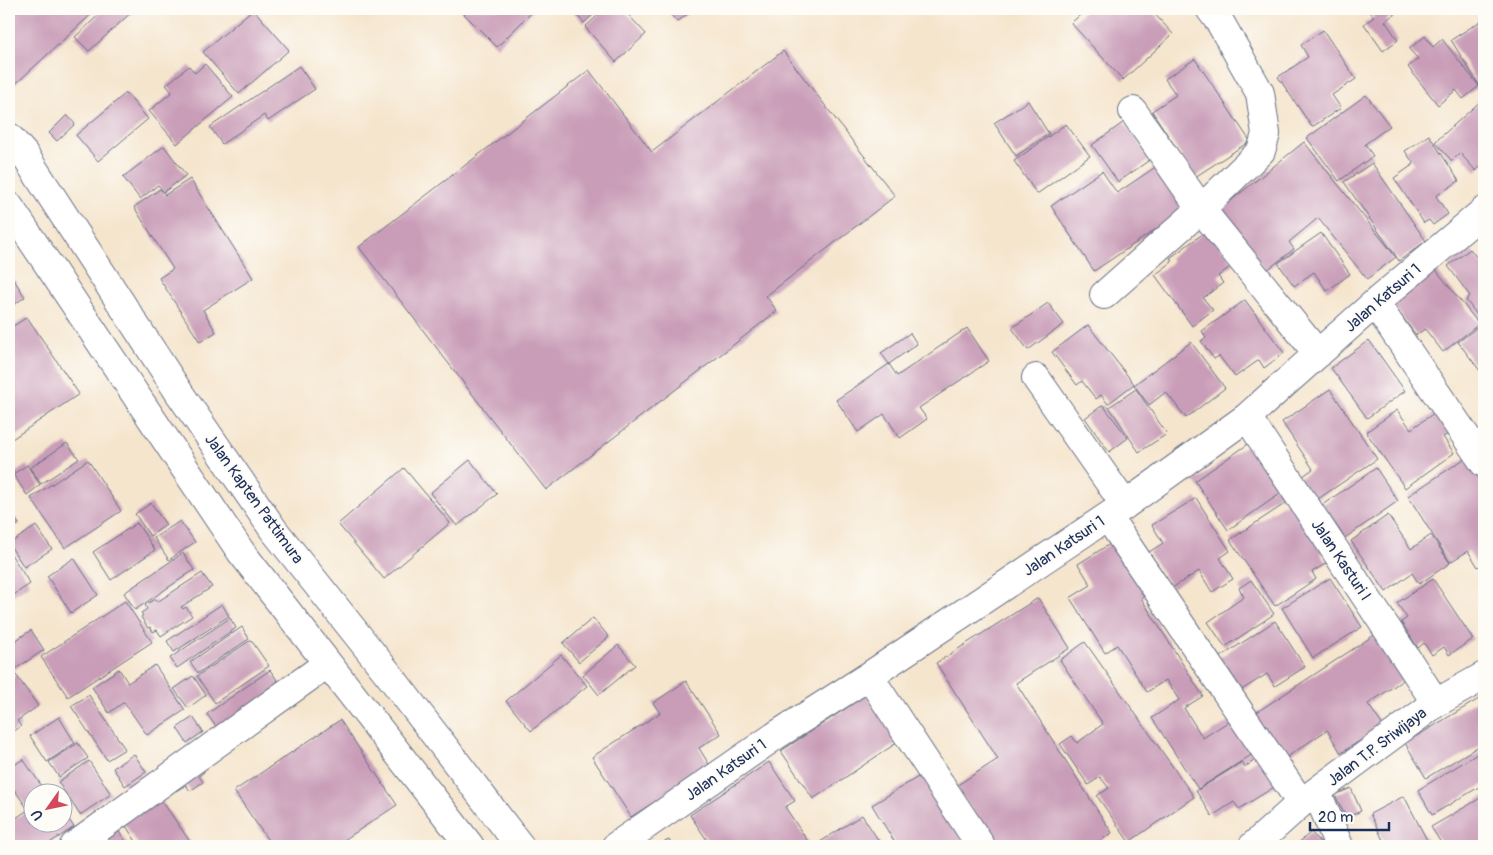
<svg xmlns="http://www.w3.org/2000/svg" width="1493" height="855" font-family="Pangolin,sans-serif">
	<rect width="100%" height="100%" fill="#fdfcf7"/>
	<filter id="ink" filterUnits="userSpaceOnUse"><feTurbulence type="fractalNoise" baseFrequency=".02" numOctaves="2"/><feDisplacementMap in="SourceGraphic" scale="10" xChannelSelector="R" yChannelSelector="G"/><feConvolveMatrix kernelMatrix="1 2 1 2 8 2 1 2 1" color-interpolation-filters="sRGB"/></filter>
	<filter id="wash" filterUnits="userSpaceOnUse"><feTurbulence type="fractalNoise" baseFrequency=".0096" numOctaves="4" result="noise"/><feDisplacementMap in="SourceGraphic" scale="20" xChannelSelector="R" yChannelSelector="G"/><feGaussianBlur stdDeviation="1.12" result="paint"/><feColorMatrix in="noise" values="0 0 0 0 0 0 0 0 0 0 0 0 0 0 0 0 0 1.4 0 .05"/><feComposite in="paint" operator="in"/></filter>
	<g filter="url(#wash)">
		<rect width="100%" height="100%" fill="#f5e5cd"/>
		<g id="blocks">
			<path fill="#c99db8" d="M9 9H97L9 90Z
				M105 9H135L89 51 75 37Z
				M253 9 289 50 239 94 203 52Z
				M459 9H535L497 47Z
				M571 9H599L584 23Z
				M605 9H623L646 34 616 62 585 27Z
				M666 9H694L677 22Z
				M1087 9H1150L1173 34 1123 80 1071 23Z
				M1368 9H1401L1385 21 1398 40 1383 51 1364 24 1374 17Z
				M1484 19V93L1451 40Z
				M1323 30 1356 79 1332 95 1341 108 1312 127 1278 77 1308 57 1301 45Z
				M1425 36 1433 47 1442 39 1479 86 1463 99 1456 90 1438 105 1408 67 1418 59 1409 49Z
				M783 51 895 196 766 296 777 311 546 490 359 247 589 70 652 152Z
				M1195 59 1250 141 1195 177 1152 111 1176 95 1165 79Z
				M205 64 233 97 177 144 149 111 172 92 166 85 189 66 195 73Z
				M299 66 315 89 268 121 264 115 222 144 210 127Z
				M126 93 148 119 98 161 76 135Z
				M1366 95 1390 126 1365 144 1373 156 1339 181 1307 138Z
				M1483 99 1484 101V163L1476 171 1460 153 1452 161 1435 142Z
				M1028 101 1049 134 1016 156 994 123Z
				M67 115 75 124 57 141 49 133Z
				M1124 122 1151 159 1118 182 1092 145Z
				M1066 124 1090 156 1037 194 1014 161Z
				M1429 135 1459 181 1436 196 1448 214 1433 225 1429 220 1424 223 1394 178 1414 164 1405 151Z
				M1304 142 1396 257 1367 279 1318 218 1289 242 1294 249 1266 271 1218 211Z
				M164 146 186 175 164 192 158 185 140 199 123 177Z
				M1372 163 1426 241 1399 261 1344 182Z
				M1160 164 1189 207 1094 271 1051 206 1102 171 1117 193Z
				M190 179 253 278 203 310 216 332 200 342 159 278 173 269 134 207 160 189 165 195Z
				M1208 230 1234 264 1218 276 1223 283 1203 298 1213 310 1192 326 1155 275 1172 262 1170 258Z
				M1321 233 1350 274 1327 291 1314 272 1294 286 1278 263Z
				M1470 249 1484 267V376L1458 342 1483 323 1466 300 1470 296 1448 266Z
				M1436 270 1479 324 1443 352 1425 329 1416 335 1392 304Z
				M9 272 25 297 9 308Z
				M1245 300 1284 353 1264 368 1259 360 1235 377 1219 356 1214 359 1201 341 1206 338 1202 331Z
				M1048 303 1064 324 1028 350 1012 328Z
				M27 317 79 394 9 441V329Z
				M1088 325 1134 384 1108 404 1101 395 1096 399 1082 381 1077 385 1052 352Z
				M967 328 989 361 919 408 927 419 900 438 884 414 858 432 836 400 889 364 897 376Z
				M910 333 917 344 889 364 881 353Z
				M1369 340 1405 391 1367 418 1331 368Z
				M1191 342 1225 388 1186 418 1166 392 1149 405 1134 385Z
				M1136 389 1167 434 1139 452 1109 407Z
				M1330 389 1377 459 1315 501 1299 479 1313 469 1282 422Z
				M1103 405 1128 438 1109 452 1085 418Z
				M1440 409 1455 430 1443 437 1454 453 1405 488 1366 432 1397 410 1411 429Z
				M1254 440 1287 489 1228 530 1195 481Z
				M67 443 79 459 41 484 30 468Z
				M1470 455 1484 477V563L1478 567 1468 551 1450 562 1408 496Z
				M88 460 121 511 65 548 31 498Z
				M470 460 497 494 457 526 430 493Z
				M27 465 40 485 27 495 13 474Z
				M404 468 450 523 384 579 338 524Z
				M1376 468 1398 501 1345 538 1322 505Z
				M1196 498 1230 551 1220 558 1233 579 1212 592 1199 571 1172 588 1149 552 1163 543 1152 525Z
				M1292 499 1326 549 1320 553 1327 563 1312 572 1316 579 1275 606 1230 540Z
				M151 503 166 525 150 536 135 514Z
				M9 509 19 524 10 529 14 536 9 539Z
				M1388 515 1411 549 1431 535 1450 563 1419 584 1412 573 1386 592 1351 541Z
				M180 521 195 542 169 560 154 538Z
				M137 523 155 550 111 580 93 552Z
				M36 526 52 549 24 567 9 544Z
				M1116 540 1150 593 1141 598 1203 696 1184 708 1203 738 1237 716 1259 750 1198 789 1152 718 1179 700 1166 680 1147 692 1117 645 1105 653 1070 598 1091 585 1078 564Z
				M9 551 30 584 9 598Z
				M183 553 194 570 135 610 124 593Z
				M74 558 98 595 71 613 47 576Z
				M202 573 212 587 181 607 183 609 186 607 192 616 161 636 157 630 153 632 150 627 148 628 141 617 143 615 141 613 147 609 145 605 155 599 157 602Z
				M1330 578 1362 627 1313 658 1282 608Z
				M1433 579 1473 639 1449 655 1444 647 1432 655 1424 643 1418 648 1401 622 1407 618 1397 603Z
				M1251 580 1274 614 1225 647 1208 622 1244 597 1239 588Z
				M1038 598 1070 648 1016 683 1112 833 1092 846H995L956 786 998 759 936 663Z
				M125 601 152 642 68 697 41 657Z
				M222 604 229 616 174 652 167 641Z
				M230 618 236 628 177 668 170 658Z
				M593 618 609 637 579 662 563 643Z
				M1275 621 1305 667 1275 686 1267 674 1240 691 1219 658Z
				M242 627 249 639 198 673 190 662Z
				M31 630 44 650 9 673V645Z
				M1382 630 1412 674 1368 704 1383 726 1341 753 1327 730 1284 759 1254 714Z
				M251 640 269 666 215 703 197 676Z
				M1085 642 1194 797 1129 842 1097 796 1109 788 1100 777 1088 785 1060 744 1072 736 1077 743 1103 724 1060 660Z
				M618 645 635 665 599 695 583 675Z
				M561 655 587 686 531 731 506 701Z
				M155 665 185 710 147 735 124 702 109 713 92 687 119 669 128 683Z
				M270 670 284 690 221 734 207 714Z
				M16 675 38 706 17 721 21 726 9 735V681Z
				M193 676 206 695 188 708 174 689Z
				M686 681 721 734 699 748 710 766 631 817 592 757 660 713 653 703Z
				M89 695 125 749 107 760 71 706Z
				M866 695 898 742 813 799 781 751Z
				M1482 697 1484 700V743L1426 778 1405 743Z
				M59 717 75 743 47 762 30 736Z
				M193 717 203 732 187 743 177 728Z
				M340 720 397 805 335 846H272L234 791Z
				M78 743 88 758 59 777 49 762Z
				M1484 750V784L1432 815 1418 790Z
				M134 754 146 772 125 786 113 768Z
				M1261 756 1279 784 1239 809 1234 802 1212 816 1196 791 1242 762 1245 767Z
				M23 759 46 792H32V803L27 808 9 782V769Z
				M196 760 204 772 199 776 203 782 190 791 186 785 176 791 168 780Z
				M89 761 111 794 80 815 58 782Z
				M769 762 795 801 785 807 811 846H711L690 815Z
				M923 774 967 846H897L872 805Z
				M1351 788 1361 811 1346 818 1335 795Z
				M1404 796 1430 846H1386L1370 814Z
				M1484 796V846H1443L1431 827Z
				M160 798 193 846H139L124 823Z
				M32 807V822H62V810L74 827 45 846H9V823Z
				M862 815 882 846H819L817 844Z
				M115 826 129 846H87Z
				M1311 832 1323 846H1295Z
				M669 840 672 846H655Z"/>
		</g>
	</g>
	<g filter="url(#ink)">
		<use href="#blocks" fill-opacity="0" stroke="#676f85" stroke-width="1"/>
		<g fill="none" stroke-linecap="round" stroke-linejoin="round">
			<g stroke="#676f85" stroke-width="30">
				<path id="minor" d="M1133 111 1201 209 1318 354
					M1104 295 1201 209 1261 151 1266 134 1260 93 1221 24 1210 9
					M1375 303 1484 463
					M1036 378 1125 505
					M1247 417 1436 703
					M1108 517 1301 803
					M869 676 981 846
					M1317 792 1339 846
					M74 846 327 664
					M616 846 775 736 869 676 1125 505 1247 417 1375 303 1484 211"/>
			</g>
			<g stroke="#676f85" stroke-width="30">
				<path id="major" d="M9 137 24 154 180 394 273 529 390 676 520 846
					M9 206 241 552 470 846
					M1253 846 1301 803 1436 703 1484 676"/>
			</g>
			<use href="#minor" stroke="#fff" stroke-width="28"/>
			<use href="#major" stroke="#fff" stroke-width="28"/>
		</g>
	</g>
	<g text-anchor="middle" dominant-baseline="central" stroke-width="4.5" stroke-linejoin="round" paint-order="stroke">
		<g font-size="16" fill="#1b2f5e" stroke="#fdfcf7">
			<text transform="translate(1383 298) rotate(-41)">Jalan Katsuri 1</text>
			<text transform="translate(254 499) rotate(54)">Jalan Kapten Pattimura</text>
			<text transform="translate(1064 546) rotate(-34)">Jalan Katsuri 1</text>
			<text transform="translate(1341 560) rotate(56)">Jalan Kasturi I</text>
			<text transform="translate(1377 747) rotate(-37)">Jalan T.P. Sriwijaya</text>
			<text transform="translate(726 770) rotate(-35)">Jalan Katsuri 1</text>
		</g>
	</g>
	<rect width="1493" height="855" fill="none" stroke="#fdfcf7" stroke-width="30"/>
	<g transform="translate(48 808) rotate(237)"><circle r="24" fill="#fdfcf7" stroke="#a3aaba"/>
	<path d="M0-4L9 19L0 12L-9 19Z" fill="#d1495b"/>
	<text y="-8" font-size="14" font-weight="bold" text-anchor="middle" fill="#1b2f5e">U</text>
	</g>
	<path d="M1310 822v8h79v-8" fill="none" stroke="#1b2f5e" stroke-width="2.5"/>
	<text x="1318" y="822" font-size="15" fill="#1b2f5e" stroke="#fdfcf7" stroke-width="4" paint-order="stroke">20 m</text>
</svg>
